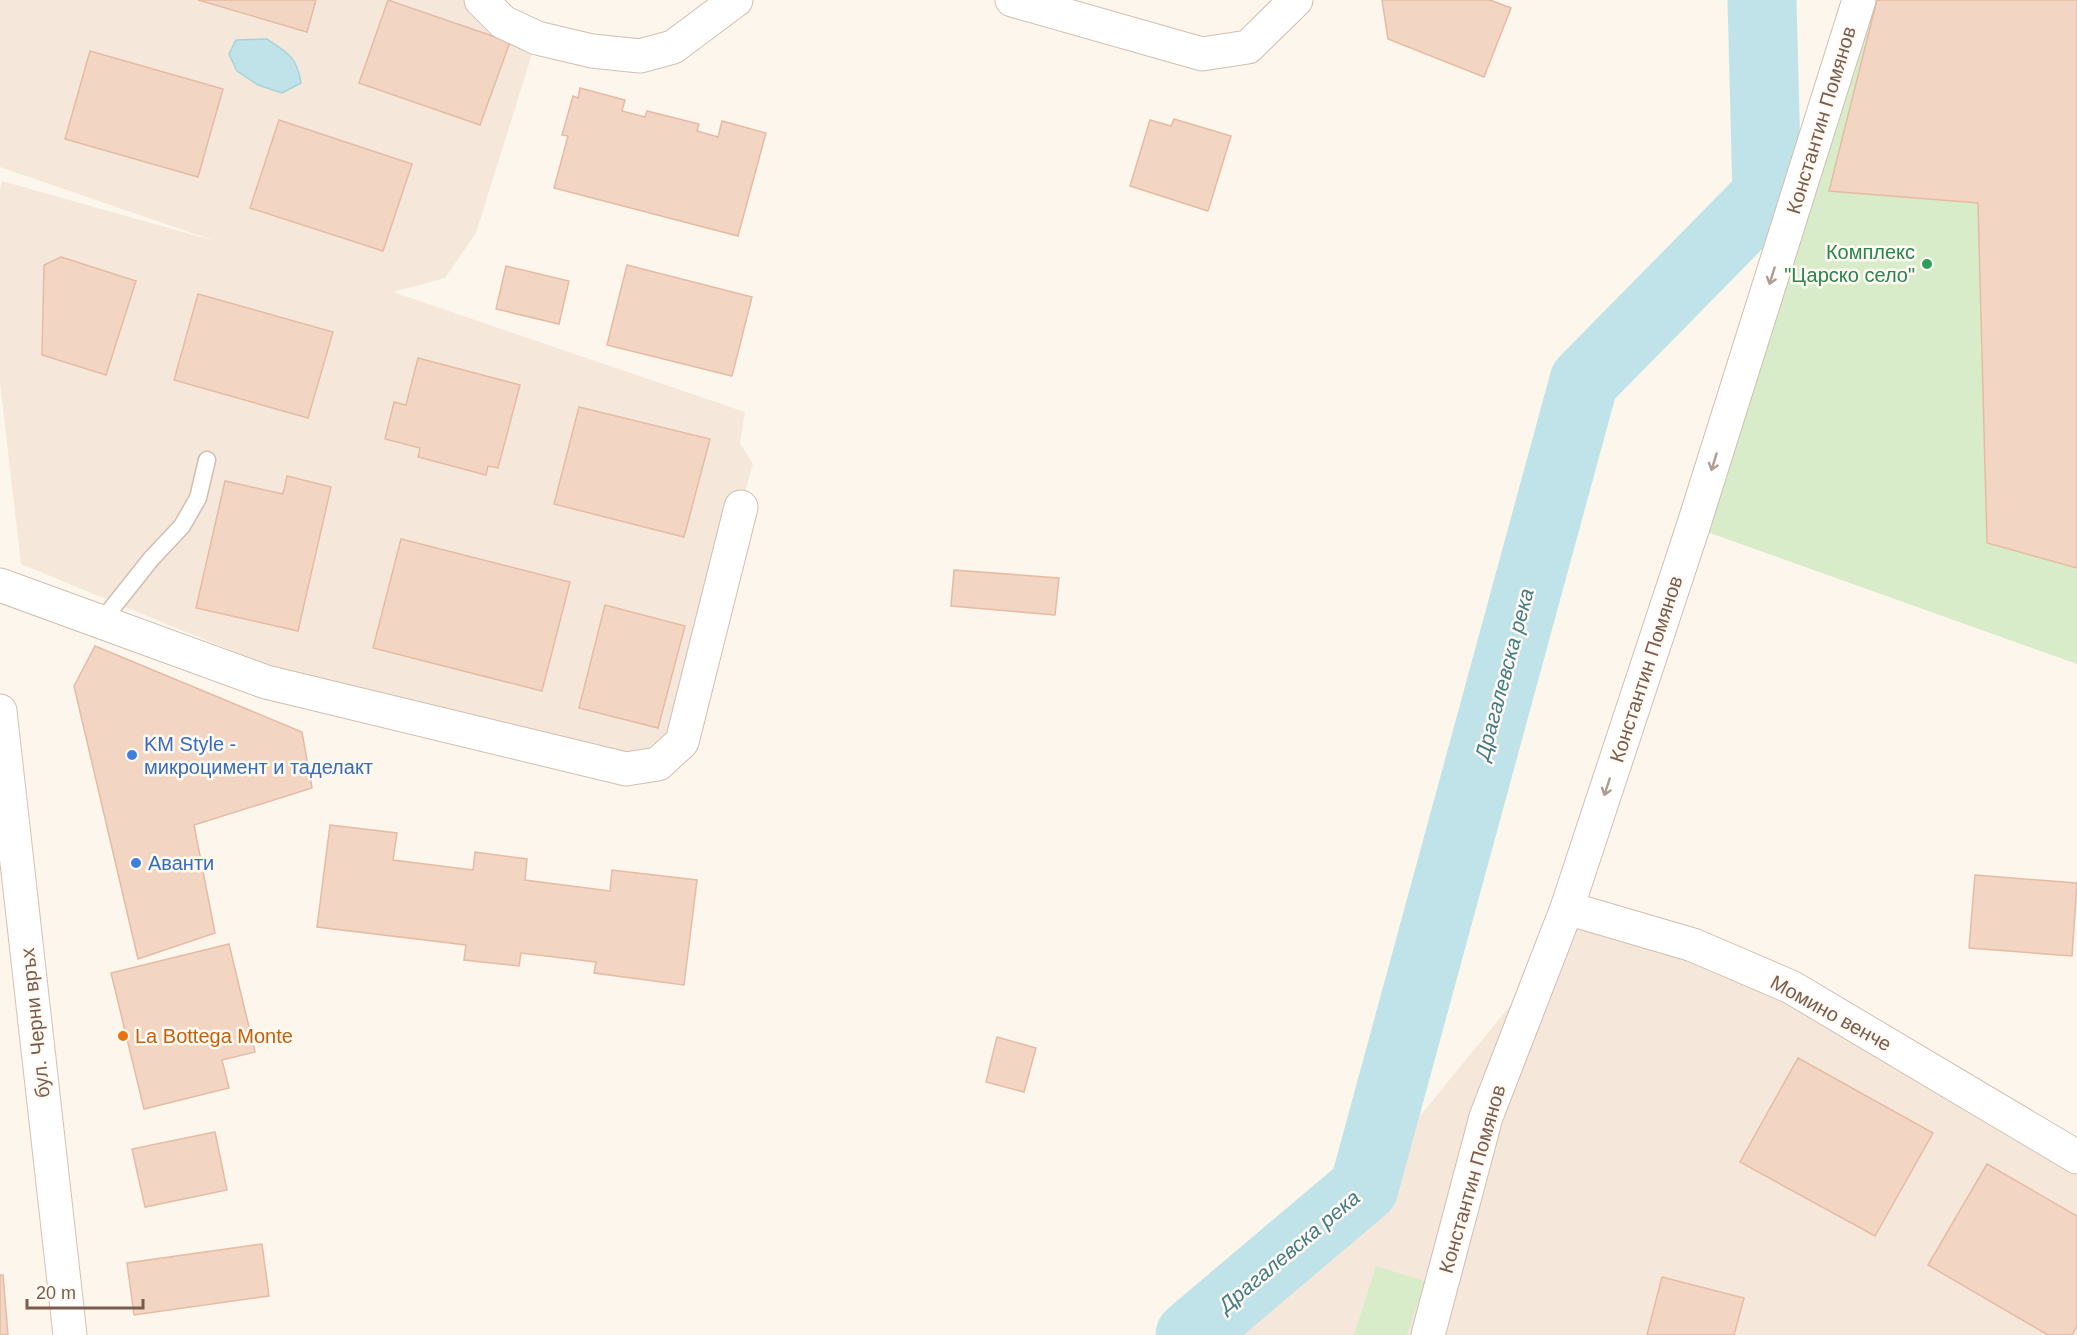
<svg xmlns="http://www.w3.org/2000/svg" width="2077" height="1335" font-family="Arial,sans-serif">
	<rect width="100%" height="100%" fill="#fdf6ec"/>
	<path fill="#f5e8da" d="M0 0H481L537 38 476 233 445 278 393 292 745 412 740 443 753 464 676 738 631 754 281 671 21 564 0 383V189L2 181 215 241 0 167Z
		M1567 908 1693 945 2077 1157V1335H1241L1531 980Z"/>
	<path fill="#d8ecc9" d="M1859 0H2077V664L1693 527Z
		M1376 1266 1425 1281 1407 1335H1354Z"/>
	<path fill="#bfe3e8" stroke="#a5d3da" stroke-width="1.5" d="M267 39C288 53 297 57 301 83L282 93 258 85 237 71 229 54 236 40Z"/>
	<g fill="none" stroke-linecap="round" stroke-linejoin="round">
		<path stroke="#bfe3e8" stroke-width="69" d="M1190 1335 1364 1188 1584 381 1767 195 1762 0"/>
	</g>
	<path fill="#f3d5c3" stroke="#e6bba3" stroke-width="1.5" d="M198 0H316L307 32Z
		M388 0 510 42 480 125 359 83Z
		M1382 0H1490L1511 8 1484 77 1388 39Z
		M1877 0H2077V568L1987 543 1978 203 1829 191Z
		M90 51 223 89 198 177 65 139Z
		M580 88 625 100 622 111 645 117 647 111 699 124 697 131 718 137 722 121 766 133 738 236 554 188 568 136 562 135 573 96 578 98Z
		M1174 119 1231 136 1208 211 1130 186 1150 120 1171 126Z
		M279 120 412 164 383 251 250 208Z
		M61 257 136 281 106 375 42 355 44 265Z
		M627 265 752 297 732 376 607 345Z
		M506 266 569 281 559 324 496 309Z
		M198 294 333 332 308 418 174 380Z
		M418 358 520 385 498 468 488 466 486 475 418 457 420 448 385 439 394 402 406 405Z
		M579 407 710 439 684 537 554 504Z
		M287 476 331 487 298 631 196 608 225 481 283 494Z
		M401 539 570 582 542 691 373 648Z
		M954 570 1059 578 1055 615 951 606Z
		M605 605 685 626 658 728 579 708Z
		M95 646 302 732 312 788 194 825 215 933 138 959 74 686Z
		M330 825 397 833 393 860 473 870 475 852 527 859 525 880 610 891 612 870 697 880 684 985 594 973 596 962 521 953 519 966 464 960 466 945 317 927Z
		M1975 875 2077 883 2072 956 1969 948Z
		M229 944 255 1052 222 1060 229 1088 144 1109 111 973Z
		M997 1037 1036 1048 1024 1092 986 1082Z
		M1798 1058 1933 1133 1875 1236 1740 1162Z
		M215 1132 227 1190 145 1207 132 1149Z
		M1987 1164 2077 1216V1326L2072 1335H2048L1928 1265Z
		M262 1244 269 1296 134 1315 127 1263Z
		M0 1275H3L8 1335H0Z
		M1662 1277 1744 1298 1734 1335H1647Z"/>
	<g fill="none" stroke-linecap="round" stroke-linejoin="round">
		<g stroke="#d1beb0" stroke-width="19">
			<path id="lane" d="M101 622 151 559 182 526 198 498 207 460"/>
		</g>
		<g stroke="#d1beb0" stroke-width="35">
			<path id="street" d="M481 0 503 22 537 38 592 51 640 56 673 47 736 0
				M1012 0 1202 54 1248 47 1296 0
				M0 585 266 682 626 769 658 764 682 742 741 507
				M1567 908 1693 945 1791 987 2077 1157
				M1428 1335 1486 1117 1567 908 1693 527 1859 0"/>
		</g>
		<g stroke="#d6c0b0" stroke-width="35">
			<path id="secondary" d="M0 711 70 1335"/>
		</g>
		<use href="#lane" stroke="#fff" stroke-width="16"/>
		<use href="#street" stroke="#fff" stroke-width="33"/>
		<use href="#secondary" stroke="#fff" stroke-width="33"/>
	</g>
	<defs><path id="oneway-shaft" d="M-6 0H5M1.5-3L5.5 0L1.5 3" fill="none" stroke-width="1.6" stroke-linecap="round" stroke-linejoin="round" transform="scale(1.5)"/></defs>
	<g stroke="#af9d94">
		<use href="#oneway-shaft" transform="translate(1772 276) rotate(107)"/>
		<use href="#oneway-shaft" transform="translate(1714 462) rotate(107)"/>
		<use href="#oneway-shaft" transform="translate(1607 787) rotate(108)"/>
	</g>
	<circle fill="#2e9e5b" stroke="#fffaf3" stroke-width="2" cx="1927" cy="264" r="6"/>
	<g fill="#3f7fe0" stroke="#fffaf3" stroke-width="2">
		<circle cx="132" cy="755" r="6"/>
		<circle cx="136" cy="863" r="6"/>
	</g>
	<circle fill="#e8710a" stroke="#fffaf3" stroke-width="2" cx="123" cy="1036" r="6"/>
	<g text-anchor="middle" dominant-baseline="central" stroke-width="5" stroke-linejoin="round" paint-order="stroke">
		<g font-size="20" fill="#7a5c4d" stroke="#fffaf3">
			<text transform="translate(1821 120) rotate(-73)">Константин Помянов</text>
			<text transform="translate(1646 669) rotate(-72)">Константин Помянов</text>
			<text transform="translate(1831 1013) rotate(29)">Момино венче</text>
			<text transform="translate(35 1023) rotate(-96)">бул. Черни връх</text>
			<text transform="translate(1472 1179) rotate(-74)">Константин Помянов</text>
		</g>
		<g font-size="20" fill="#27864d" stroke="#fffaf3" text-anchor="end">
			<text x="1915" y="252">Комплекс<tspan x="1915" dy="23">"Царско село"</tspan></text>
		</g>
		<g font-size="20" fill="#366cbe" stroke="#fffaf3" text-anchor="start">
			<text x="144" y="744">KM Style -<tspan x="144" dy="23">микроцимент и таделакт</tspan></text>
			<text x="148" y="863">Аванти</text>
		</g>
		<g font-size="20" fill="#c56008" stroke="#fffaf3" text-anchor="start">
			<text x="135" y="1036">La Bottega Monte</text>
		</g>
		<g font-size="21" font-style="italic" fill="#437c86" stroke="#fffaf3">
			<text transform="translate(1504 674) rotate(-75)">Драгалевска река</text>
			<text transform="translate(1289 1251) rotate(-40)">Драгалевска река</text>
		</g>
	</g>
	<path d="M27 1299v9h116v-9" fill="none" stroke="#7a5c4d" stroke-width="3"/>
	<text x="36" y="1299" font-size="18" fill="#7a5c4d" stroke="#fffaf3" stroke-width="4.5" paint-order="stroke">20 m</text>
</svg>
